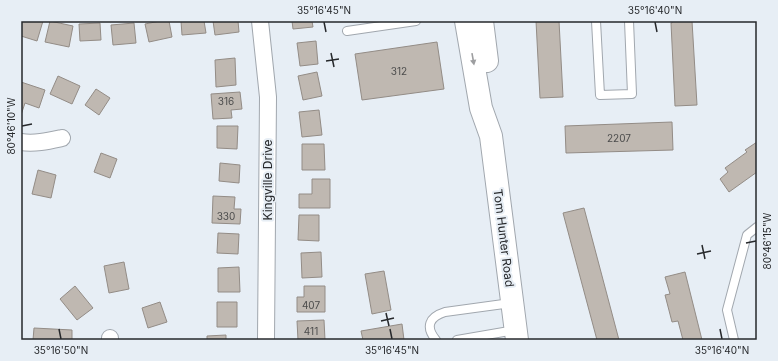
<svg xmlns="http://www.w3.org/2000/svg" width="778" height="361" font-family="Inter,sans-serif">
	<rect width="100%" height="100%" fill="#e7eef5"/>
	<path fill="#bfb8b1" stroke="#938c86" d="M21 21H43L37 41 21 36Z
		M50 21 73 26 69 47 45 42Z
		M160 21H169L172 37 149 42 145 24Z
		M181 21H204L206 33 182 35Z
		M213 21H238L239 32 215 35Z
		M292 21H312L313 27 293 29Z
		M536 21H559L563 97 540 98Z
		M672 21H692L697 105 675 106 671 23H672Z
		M100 23 101 40 80 41 79 24Z
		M134 23 136 43 113 45 111 25Z
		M316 41 318 64 300 66 297 43Z
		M437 42 444 89 362 100 355 54Z
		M235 58 236 85 216 87 215 60Z
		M317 72 322 96 303 100 298 76Z
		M58 76 80 86 72 104 50 94Z
		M21 82 45 90 39 108 25 103 21 115Z
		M96 89 110 98 99 115 85 105Z
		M240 92 242 109 231 110 232 118 213 119 211 94Z
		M319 110 322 135 302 137 299 112Z
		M672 122 673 150 566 153 565 126Z
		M217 126H238L237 149 217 148Z
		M757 142V172L729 192 720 179 728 172 725 168 747 152 745 150Z
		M302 144H324L325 170H302Z
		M101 153 117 159 110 178 94 172Z
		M220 163 240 165 239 183 219 181Z
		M38 170 56 175 51 198 32 194Z
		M312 179H330V208H299V194H312Z
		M213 196 235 197 234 209H241L240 224 212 223Z
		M584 208 619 340H597L563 213Z
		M299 215H319V241L298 240Z
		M218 233 239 234 238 254 217 253Z
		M321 252 322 277 302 278 301 253Z
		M124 262 129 289 109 293 104 266Z
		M239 267 240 292H218V268Z
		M384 271 391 310 372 314 365 274Z
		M685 272 702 340H683L678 321 672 322 665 295 670 294 665 277Z
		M75 286 93 308 77 320 60 299Z
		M304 286H325V312H297V297H304Z
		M160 302 167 322 148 328 142 308Z
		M217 302H237V327H217Z
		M324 320 325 340H298L297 321Z
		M402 324 404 340H363L361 331Z
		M34 328 72 330V340H33Z
		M226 335V340H207V336Z"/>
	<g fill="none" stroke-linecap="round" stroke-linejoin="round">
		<g stroke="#a1a7ae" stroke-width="10">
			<path id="lane" d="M596 21 600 95 632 94 629 21
				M347 31 416 21
				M436 340C425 327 429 317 445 312L511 303
				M457 340 515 330
				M734 340 727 310 747 235 757 227"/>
		</g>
		<g stroke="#a1a7ae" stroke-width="18">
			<path id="street" d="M260 21 268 97 266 340
				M21 142C35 144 48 141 62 138
				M110 338V340"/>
		</g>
		<g stroke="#a1a7ae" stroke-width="24">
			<path id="secondary" d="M466 21 481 108 491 136 517 340
				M482 21 487 61"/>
		</g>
		<use href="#lane" stroke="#fff" stroke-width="8"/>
		<use href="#street" stroke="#fff" stroke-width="16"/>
		<use href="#secondary" stroke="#fff" stroke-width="22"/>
	</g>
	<defs><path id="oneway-solid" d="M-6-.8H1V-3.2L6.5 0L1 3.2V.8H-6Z"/></defs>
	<use fill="#9d9ea0" href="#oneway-solid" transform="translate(473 59) rotate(80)"/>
	<path fill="none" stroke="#26282b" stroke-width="1.5" d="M324 22 326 32M655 22 657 32M331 53 334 67M326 61 339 59M22 126 32 124M746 243 756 241M702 245 705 259M697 254 711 251M386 313 389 326M381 321 394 318M59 329 61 339M390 329 392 339M720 329 722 339"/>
	<g text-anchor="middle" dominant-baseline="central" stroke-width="4" stroke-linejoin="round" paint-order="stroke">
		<g font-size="10" fill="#4c4c4c">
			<text x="399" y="71">312</text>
			<text x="226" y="101">316</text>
			<text x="619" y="138">2207</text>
			<text x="226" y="216">330</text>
			<text x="311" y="305">407</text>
			<text x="311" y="331">411</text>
		</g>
		<g font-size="12" fill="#26282b" stroke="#e7eef5">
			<text transform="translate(267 180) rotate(-90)">Kingville Drive</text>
			<text transform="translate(504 238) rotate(83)">Tom Hunter Road</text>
		</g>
	</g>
	<rect width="778" height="361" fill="none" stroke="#e7eef5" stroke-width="44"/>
	<rect x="22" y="22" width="734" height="317" fill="none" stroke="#26282b" stroke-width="1.5"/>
	<g font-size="10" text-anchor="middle" fill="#26282b">
		<text x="324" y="14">35°16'45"N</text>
		<text x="655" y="14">35°16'40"N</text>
		<text transform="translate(11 126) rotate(-90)" y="4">80°46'10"W</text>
		<text transform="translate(767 241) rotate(-90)" y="4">80°46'15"W</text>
		<text x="61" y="354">35°16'50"N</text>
		<text x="392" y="354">35°16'45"N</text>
		<text x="722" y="354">35°16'40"N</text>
	</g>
</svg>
